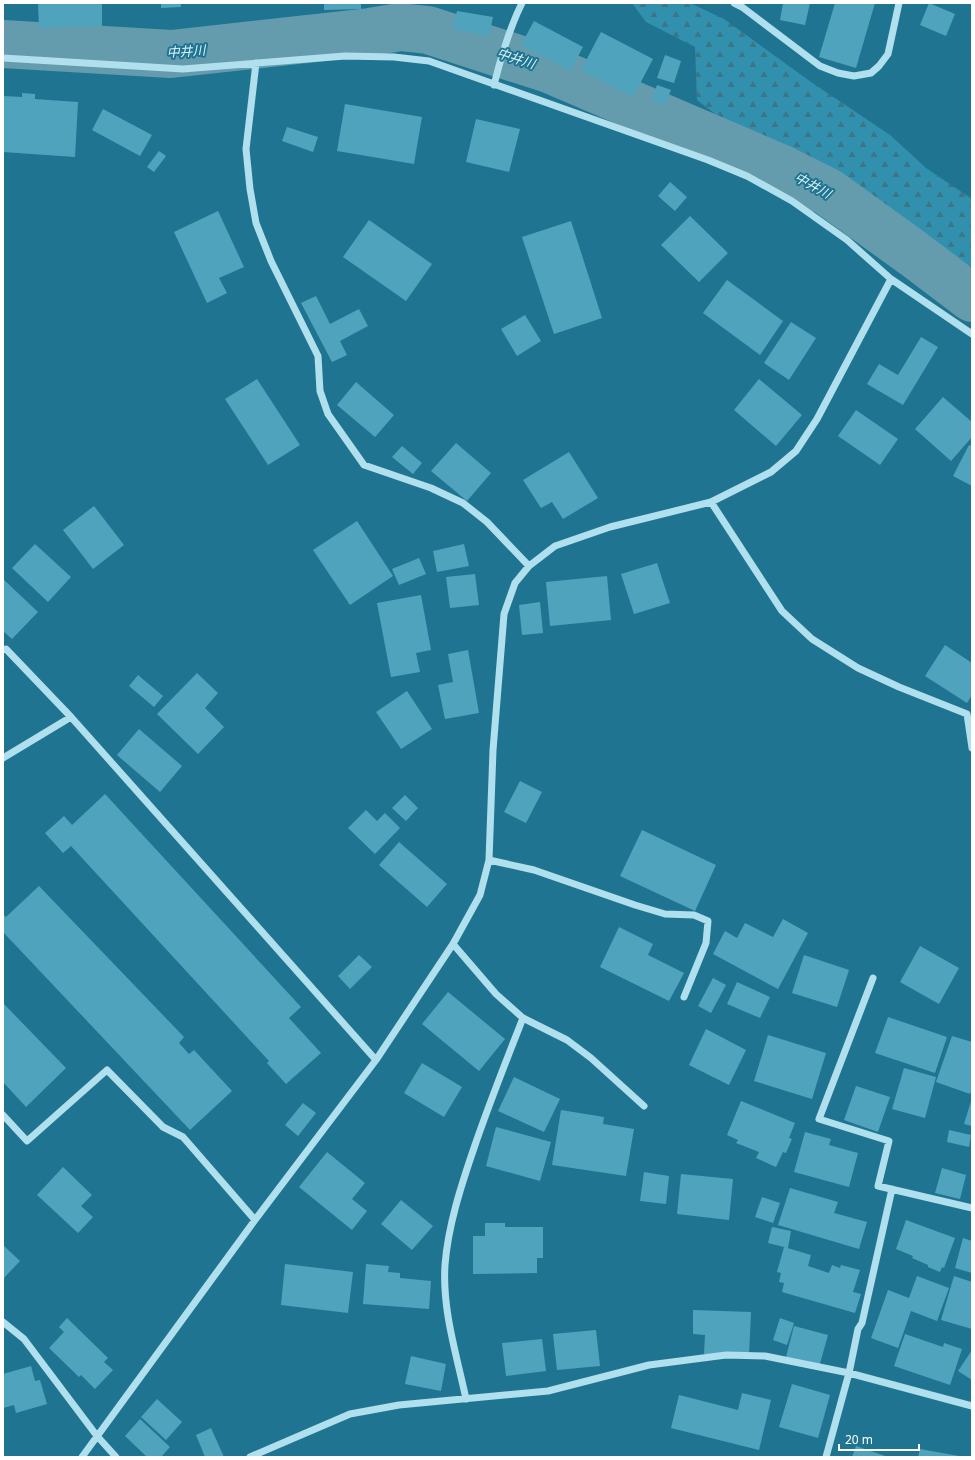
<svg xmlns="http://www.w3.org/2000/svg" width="975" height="1460" font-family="'Noto Sans','Noto Sans JP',sans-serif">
	<defs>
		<pattern id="forest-firs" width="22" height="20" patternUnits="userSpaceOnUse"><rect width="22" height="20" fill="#3090ad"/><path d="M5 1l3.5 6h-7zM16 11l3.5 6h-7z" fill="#3b7586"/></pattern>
	</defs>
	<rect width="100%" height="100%" fill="#1f7591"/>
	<path fill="url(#forest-firs)" d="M632 3H690L724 19 811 82 890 135 926 168 972 199V278L948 261 903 235 846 195 786 149 732 127 697 100 695 47 646 22Z"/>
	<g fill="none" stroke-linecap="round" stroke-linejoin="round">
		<path stroke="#649cad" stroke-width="48" d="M3 44 171 54 370 32 400 27 428 30 549 69 780 168 828 192 914 254 972 298"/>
	</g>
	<path fill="#50a3bc" d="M38 3H102V26L39 28Z
		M161 3H181V7L161 8Z
		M324 3H361V9L324 10Z
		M783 3H810L805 25 780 20Z
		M835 3H875L856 68 819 57Z
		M929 3 955 14 946 36 920 25Z
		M457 11 493 17 489 36 453 29Z
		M534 21 583 47 570 71 521 45Z
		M601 32 653 59 633 97 581 70Z
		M665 55 681 61 674 83 657 78Z
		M657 85 671 90 665 105 652 100Z
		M22 93 35 94V99L78 102 75 157 3 152V96L22 97Z
		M345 104 422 117 414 164 337 151Z
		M103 109 152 135 140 156 92 130Z
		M476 119 520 129 509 172 466 162Z
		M287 127 318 137 313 152 282 141Z
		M159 151 166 156 154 172 147 167Z
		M670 182 687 197 675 211 658 196Z
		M218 211 244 267 219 278 227 293 207 303 174 232Z
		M690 216 728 253 699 282 661 245Z
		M369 220 432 264 406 301 343 257Z
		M571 221 602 318 554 334 522 237Z
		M727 280 783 321 760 355 703 313Z
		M316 296 330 324 359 309 368 326 340 341 347 355 332 362 301 303Z
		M525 315 541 341 517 356 501 329Z
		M791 322 816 338 789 380 764 363Z
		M921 337 938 347 903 405 867 384 879 364 898 375Z
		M257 379 300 445 268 465 225 399Z
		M759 379 802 415 776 446 734 410Z
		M356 382 394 415 375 437 337 405Z
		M943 397 972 422V437L951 461 915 429Z
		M856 410 898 439 880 465 838 436Z
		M456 443 491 473 467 501 431 471Z
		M969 445 972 446V486L953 476Z
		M402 446 422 463 413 474 392 457Z
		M569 452 598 498 563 519 552 502 541 508 523 480Z
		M94 506 124 545 93 569 63 530Z
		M357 521 393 576 350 605 313 550Z
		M35 544 71 577 48 602 12 568Z
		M464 544 469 566 437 572 433 551Z
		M419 558 426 574 399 585 392 569Z
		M657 563 670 603 634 614 621 574Z
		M475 574 479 605 450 608 446 577Z
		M607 576 611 620 550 626 546 582Z
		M3 579 38 612 12 639 3 631Z
		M421 595 431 650 416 653 420 672 391 677 377 603Z
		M540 602 543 633 522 635 519 605Z
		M945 645 972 663V695L967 703 925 676Z
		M468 650 479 713 445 719 438 685 453 682 448 654Z
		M197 673 218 693 205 708 224 727 198 754 157 714Z
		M138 675 163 696 154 707 129 686Z
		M407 691 432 729 401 749 376 712Z
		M139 729 182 766 160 792 117 755Z
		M520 781 542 792 526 823 504 812Z
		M105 794 301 1007 289 1018 321 1053 286 1084 267 1063 269 1061 71 846 63 853 45 833 64 816 72 825Z
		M405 795 418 808 406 821 392 808Z
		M366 810 377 821 385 813 400 828 375 854 348 828Z
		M642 830 716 865 695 911 620 876Z
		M399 842 447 884 427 907 379 865Z
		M39 886 184 1037 179 1043 189 1054 194 1050 232 1091 190 1130 3 932V914L6 917Z
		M783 919 808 933 778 989 713 954 725 931 737 938 745 923 773 937Z
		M619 927 653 944 648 955 684 973 669 1001 600 967Z
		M920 946 959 968 939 1004 900 982Z
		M359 955 372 967 350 989 338 976Z
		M804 955 849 970 837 1007 792 993Z
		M713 978 726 985 711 1013 698 1006Z
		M737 982 770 997 760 1018 727 1004Z
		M448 992 505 1039 479 1071 422 1024Z
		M3 1003 66 1068 26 1107 3 1082Z
		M888 1017 947 1037 935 1073 875 1053Z
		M706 1029 746 1050 729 1085 689 1065Z
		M768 1035 826 1053 812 1099 754 1081Z
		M952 1036 972 1042V1089L970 1094 936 1082Z
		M422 1063 462 1087 444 1117 404 1093Z
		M904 1068 936 1077 925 1118 892 1109Z
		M514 1077 560 1099 544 1132 498 1111Z
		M856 1086 890 1097 878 1132 844 1120Z
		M972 1098V1126L964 1124Z
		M741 1101 795 1123 789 1138 792 1139 786 1153 783 1152 776 1167 756 1158 759 1152 736 1143 738 1140 727 1135Z
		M303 1103 316 1113 298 1136 285 1125Z
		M561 1110 604 1117 603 1124 634 1129 626 1176 552 1165Z
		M496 1127 551 1142 540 1181 486 1166Z
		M949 1130 971 1135 969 1147 947 1142Z
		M805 1132 831 1139 829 1145 858 1153 849 1187 794 1172Z
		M327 1152 365 1183 352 1199 367 1211 352 1230 299 1187Z
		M63 1167 92 1195 81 1206 93 1217 78 1233 37 1195Z
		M942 1168 966 1175 960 1199 935 1193Z
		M644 1172 669 1176 666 1204 640 1201Z
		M681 1174 733 1179 729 1220 677 1214Z
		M790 1188 838 1202 834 1213 867 1222 859 1249 778 1225Z
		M762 1197 780 1203 773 1223 755 1217Z
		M401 1200 433 1226 412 1250 381 1224Z
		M906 1220 955 1238 944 1268 942 1267 940 1272 928 1267V1265L912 1258 913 1256 896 1249Z
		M485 1223H505V1227H543V1258H537V1273L473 1274V1236H485Z
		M772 1227 791 1231 788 1248 768 1243Z
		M963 1238 972 1241V1273L955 1268Z
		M3 1245 20 1261 3 1279Z
		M784 1247 811 1255 808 1266 829 1273 832 1265 840 1268 841 1265 860 1270 853 1292 861 1294 855 1313 782 1292 784 1283 779 1282 781 1273 777 1272Z
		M285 1264 353 1272 348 1313 281 1305Z
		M366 1264 389 1266 388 1272 400 1273V1278L431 1281 429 1309 363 1304Z
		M917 1276 949 1288 937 1321 911 1311 898 1348 871 1338 888 1290 909 1298Z
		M954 1276 972 1282V1329L941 1320Z
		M693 1310 751 1312 749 1355 704 1354 705 1335 693 1334Z
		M67 1318 108 1358 104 1362 113 1370 95 1389 81 1375 79 1377 49 1348 64 1332 59 1327Z
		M780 1318 794 1323 787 1345 773 1340Z
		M794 1326 828 1335 819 1367 786 1357Z
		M596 1330 600 1366 557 1370 553 1334Z
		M905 1334 943 1347 944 1343 962 1349 950 1385 894 1366Z
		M542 1339 546 1371 506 1376 502 1343Z
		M972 1350V1380L958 1371Z
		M411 1356 446 1364 441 1391 405 1384Z
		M31 1366 35 1381 40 1380 47 1404 16 1413 14 1405 3 1408V1374Z
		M792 1384 830 1395 818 1438 779 1427Z
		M742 1393 771 1400 759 1450 671 1428 679 1395 738 1410Z
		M157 1399 182 1422 166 1440 141 1417Z
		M140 1419 170 1447 161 1457H147L125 1436Z
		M211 1428 224 1457H205L196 1435Z
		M856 1446 888 1457H852Z
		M920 1449 959 1456V1457H918Z"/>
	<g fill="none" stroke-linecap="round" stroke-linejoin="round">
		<path stroke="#b0dfed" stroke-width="7" d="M734 3 742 7 820 66 838 73 854 76 871 73 879 66 888 54 899 3
			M3 58 183 69 345 56 394 57 429 61 708 160 747 176 792 201 847 240 891 279 972 334
			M256 63 246 149 250 189 256 223 271 261 318 356 320 391 328 414 364 465 431 488 463 503 487 522 529 566
			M494 85C501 57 509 29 522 3
			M711 502 782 611 812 639 858 668 899 687 967 714 972 748
			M3 650 6 649 71 717
			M3 758 71 717 376 1060
			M489 860 534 870 635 905 665 914 694 915 708 921 706 943 684 997
			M453 944 496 994 523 1018C506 1061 489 1104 474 1148 461 1186 448 1226 445 1265 442 1310 457 1356 466 1399
			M873 978 819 1119 889 1141 878 1186 972 1208
			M523 1018 567 1040 591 1058 644 1106
			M3 1115 27 1141 107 1070 163 1127 183 1137 255 1220
			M3 1322 24 1339 97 1436 116 1457
			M82 1457 255 1220 376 1060 453 944 480 895 489 860 493 750 504 614 515 583 529 566 555 546 610 527 711 502 771 472 796 451 817 419 891 279
			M250 1457 350 1414 399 1405 548 1391 649 1365 726 1355 765 1356 849 1373 972 1406
			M826 1457 849 1373 858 1329 862 1323 892 1189"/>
	</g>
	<g text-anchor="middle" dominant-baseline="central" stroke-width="4" stroke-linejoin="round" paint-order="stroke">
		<g font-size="13" font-style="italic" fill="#def4fa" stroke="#1f7591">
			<text transform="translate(186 51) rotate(-4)">中井川</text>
			<text transform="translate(516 58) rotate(18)">中井川</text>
			<text transform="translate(813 185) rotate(29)">中井川</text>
		</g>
	</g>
	<rect width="975" height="1460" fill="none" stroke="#ffffff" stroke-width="8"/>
	<path d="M839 1444v6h80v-6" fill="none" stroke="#ffffff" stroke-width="2"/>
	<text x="845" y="1444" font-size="12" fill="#ffffff" stroke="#1f7591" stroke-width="3" paint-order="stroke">20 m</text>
</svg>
